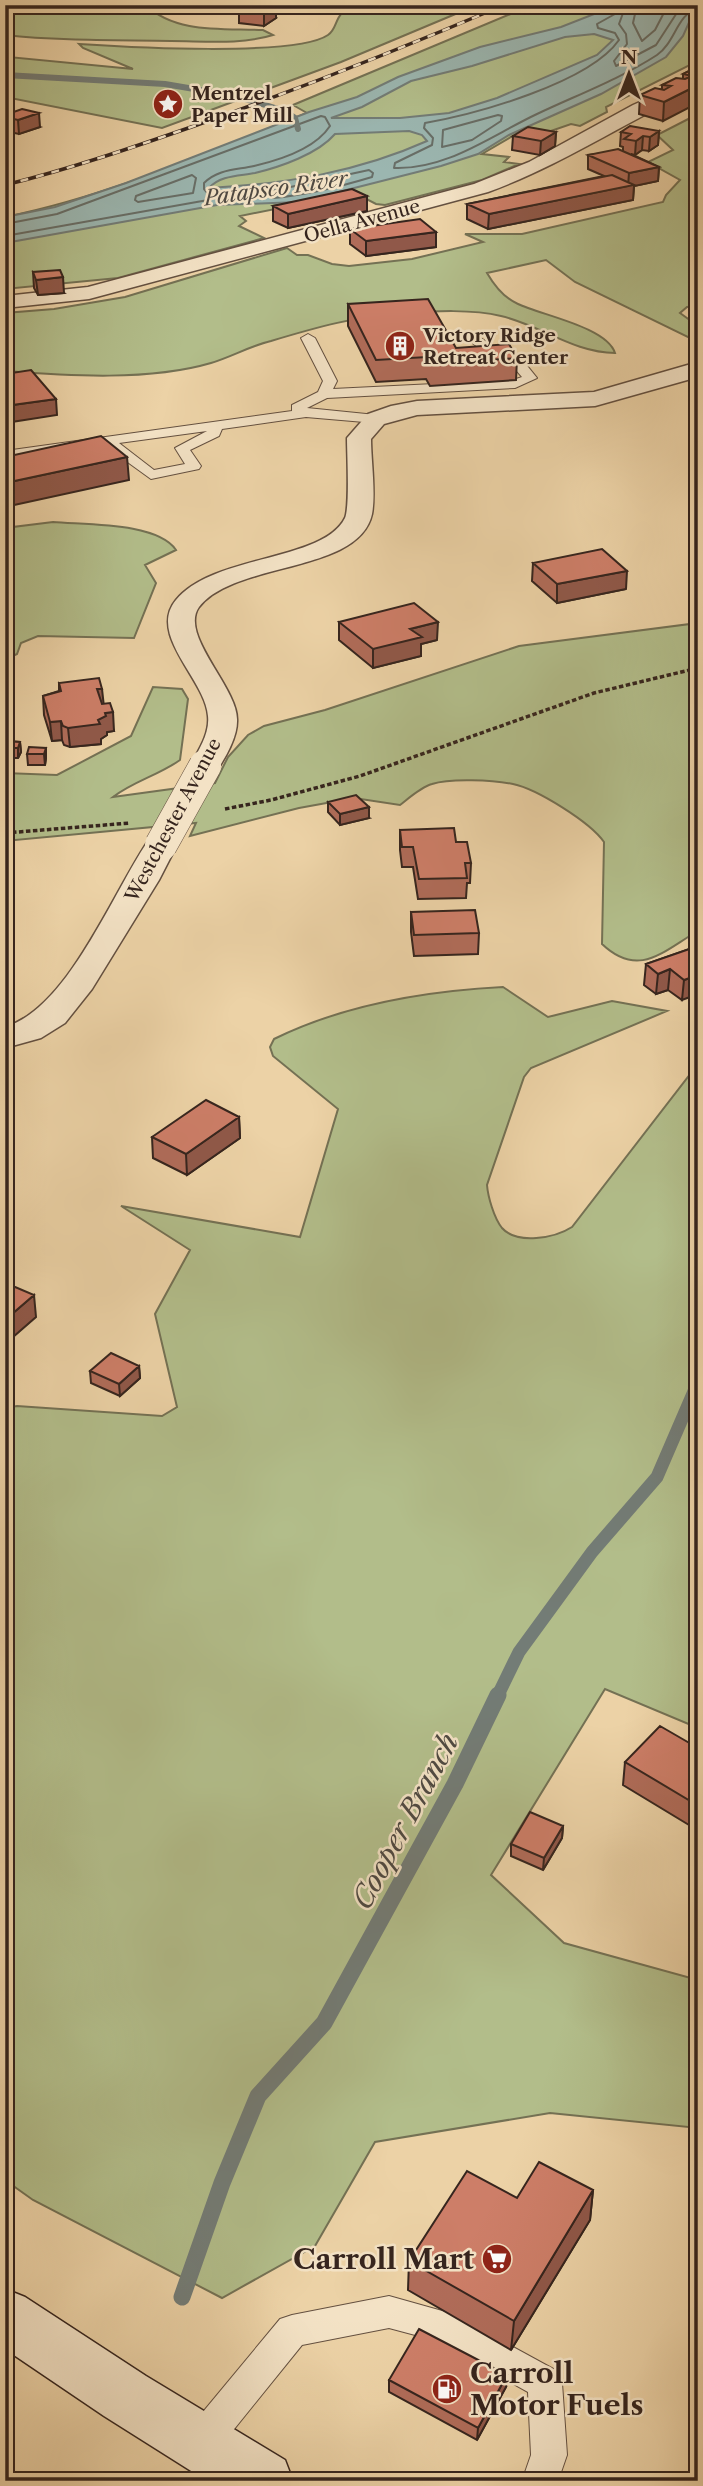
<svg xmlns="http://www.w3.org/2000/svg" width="703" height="2486" font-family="'Libre Caslon Text',serif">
	<rect width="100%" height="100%" fill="#ecd2a6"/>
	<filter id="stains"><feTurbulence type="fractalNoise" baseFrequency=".00286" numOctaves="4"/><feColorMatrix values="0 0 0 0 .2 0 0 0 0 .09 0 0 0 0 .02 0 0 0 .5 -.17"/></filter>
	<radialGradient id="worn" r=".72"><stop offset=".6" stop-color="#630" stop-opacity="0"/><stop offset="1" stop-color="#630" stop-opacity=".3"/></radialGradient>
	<path fill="#b2bd8a" stroke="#747154" stroke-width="2" d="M5 5H146C175 34 225 28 263 30L273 35C241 45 204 41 171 41 116 40 60 41 5 35Z
		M332 5H477L341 62 162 128 5 97V47L13 49 8 57 133 69 83 48 79 44C125 47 296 57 328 35 336 30 335 20 342 13Z
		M532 5H698V61L606 107 607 112 580 126 571 124 548 132 511 137 482 154 509 157 504 162 519 164 482 180 385 205 376 204 355 193 240 216 246 221 239 226 264 238 118 278 5 289V217C109 196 209 152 307 113L293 105Z
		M698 114V306L687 307 680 313 698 326V342L575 282 546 260 487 273C494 285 504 298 518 304 541 315 607 327 615 353 574 353 540 325 501 316 472 309 435 311 405 313 360 315 314 328 271 341 250 346 231 357 211 363 150 381 69 376 5 371V313L54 309 125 297 287 248 297 255H308L332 264 349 266 412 259 483 242 465 234H522L663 202 666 195 680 180 648 162 673 150 657 135Z
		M53 522C84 525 157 522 176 550L145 565 156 583 134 638 38 636 21 643 17 654 5 660V528Z
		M698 623V931C663 951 639 979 602 944L604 842C590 822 537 789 513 784 493 780 450 778 432 784 421 787 409 798 400 805L354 798 299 808 190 836 196 823 5 841V773L57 775 131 736 153 687 182 689 188 699 180 760C159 775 134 781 113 797L215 783 228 757 248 735 264 726 325 710 519 646Z
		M503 987 548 1017 612 1001 667 1011 531 1068 524 1077 487 1185C488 1197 494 1218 502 1228 517 1245 555 1238 572 1227L698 1064V1728L605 1689 491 1875 564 1943 698 1980V2128L550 2113 375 2142 315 2246 222 2298 33 2200 5 2180V1408L17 1406 162 1416 177 1407 155 1314 190 1250 121 1206 300 1237 338 1109 273 1056 270 1047 274 1039C343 1005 426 991 503 987Z"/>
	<path fill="#9bb6b0" stroke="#737c76" stroke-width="2" fill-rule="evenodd" d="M617 5H698V13L691 18 683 36 666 57 601 94 509 135 478 154 441 166 299 202 217 205 5 243V217L55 207 126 183 309 112 357 97 398 77 480 47 561 27ZM594 34 613 40 597 55 497 98 449 113 400 118H331L362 107 411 81 472 66 565 37ZM409 131 422 135 427 141C358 172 285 184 209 188 220 175 240 176 255 173 280 167 318 154 335 134Z"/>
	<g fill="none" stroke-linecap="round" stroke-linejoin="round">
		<path stroke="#686e67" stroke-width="2" d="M618 5 615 14 597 24 598 28 615 33 619 40C589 83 476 114 425 123L424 128 433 138 432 145 395 163 394 168C447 170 492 135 537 114 577 95 620 79 657 55 675 43 677 14 698 8
			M626 5 619 24 626 34 627 44 614 61 616 66 656 45 682 5
			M637 5 633 23 642 41 655 30 668 5
			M498 115 502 116 501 121 472 140 442 147 443 130Z
			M369 170 373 173 372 177C339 187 307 195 273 198L270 195 272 191Z
			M192 175 196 178 193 193 138 202 135 200 136 196Z
			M5 224 57 214 321 116 325 117 330 126C315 149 280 160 254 166 236 170 218 169 204 183V189L210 196 208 200 5 236"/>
		<path stroke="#737c76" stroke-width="6" d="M5 75 165 84 235 96 285 111 295 118 298 129"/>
		<path stroke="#737c76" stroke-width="13" d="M497 1697 519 1652 592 1552 657 1477 698 1382"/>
		<path stroke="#737c76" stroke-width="17" d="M182 2297 222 2183 258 2096 324 2023 455 1784 498 1695"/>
		<g stroke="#645040" stroke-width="2">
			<path id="lane" d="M308 334 315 338 337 381 333 389 513 380 522 377 510 363 491 357 471 342V336L476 335 501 351 520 357 537 378 515 388 327 398 307 408 376 415 383 419 376 423 306 417 222 429 219 436 190 450 201 466 199 469 151 479 104 445 5 459V451L292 411V405L318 392 323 381 301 338ZM207 431 175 448 185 464 154 470 119 443Z
				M389 2296 453 2314 557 2371 562 2383 567 2455 558 2481H522L531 2455 528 2392 434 2340 389 2328 302 2345 214 2454 201 2459 188 2454 183 2442 188 2430 280 2319 292 2315Z"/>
		</g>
		<g stroke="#645040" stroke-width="3">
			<path id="street" d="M698 76V88C627 121 562 165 488 192L89 299 5 308V296L88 287 474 184 529 162 633 105Z
				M698 362V377L595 406 417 415 384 424 371 439C371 461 376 493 372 514 359 574 234 561 199 607 179 635 237 687 237 719 238 737 225 758 216 772L205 775 194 772 190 766C198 751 210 734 208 716 206 680 147 635 176 600 214 554 323 562 345 518 350 506 347 454 347 438L368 414 391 406 417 401 594 392Z
				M161 836 172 838 177 845 159 880 92 989 65 1023 41 1038 5 1048V1027C69 1008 113 891 150 838Z"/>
		</g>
		<g stroke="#36251e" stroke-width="3">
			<path id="secondary" d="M5 2289 25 2297 146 2376 285 2460 293 2481H207L104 2416 5 2349Z"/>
		</g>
		<path stroke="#36251e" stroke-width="3.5" stroke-dasharray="4.5 2.5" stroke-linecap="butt" d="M225 809 271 800 360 776 594 693 698 668
			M5 833 130 823"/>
		<use href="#lane" fill="#f3e2c5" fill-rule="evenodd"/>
		<use href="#street" fill="#f3e2c5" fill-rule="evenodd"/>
		<use href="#secondary" fill="#f3e2c5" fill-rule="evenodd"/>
		<g stroke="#36251e" stroke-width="3.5">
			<path id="rail" d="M5 185C70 169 134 147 197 125 301 88 403 48 504 5"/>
		</g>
		<use href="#rail" stroke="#f3e2c5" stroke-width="2.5" stroke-dasharray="8" stroke-linecap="butt"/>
		<g stroke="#645040" stroke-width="33" stroke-linecap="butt">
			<path id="street-bridge" d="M161 845 205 766"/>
		</g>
		<use href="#street-bridge" stroke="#f3e2c5" stroke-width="32"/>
	</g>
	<path fill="#b06c59" stroke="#36251e" stroke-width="2" d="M247 5 276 18 264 26 239 23V10Z
		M697 67 663 121 639 114 640 95 662 89V85L683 79V74Z
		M5 115 40 127 19 134 5 131Z
		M659 131 658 145 649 151 642 150 635 155 631 154 659 167 658 181 634 186 633 200 488 229 467 219V204L604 176 588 169V155L623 151V147L620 146 621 132Z
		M556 132 555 146 540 155 512 150 513 136Z
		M367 196V211L288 228 273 221V206Z
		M350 229 436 247 366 256 350 244Z
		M33 272 64 293 38 295 34 288Z
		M348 304 456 348 517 358 516 380 430 386 426 379 376 382 348 326Z
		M698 307V318L694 316 695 308Z
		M533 563 626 589 557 603 532 581Z
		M339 622 437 640 421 644V656L373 668 339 640Z
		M59 683 103 704 114 731 107 732V735L101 739V744L70 747 64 745 62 740 52 741 44 715 43 696 59 691Z
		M5 741 20 742 21 752 18 758H5Z
		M46 748V758L45 765H28L27 754Z
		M328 802 369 818 340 825 328 812Z
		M400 830 456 842 471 863 470 883H467L466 898 418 899 413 867H402L400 850Z
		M411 912 479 933 478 954 414 956 411 932Z
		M698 946 682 1000 668 990 656 994 644 985 646 964Z
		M239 1117 240 1138 187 1175 153 1158 152 1137Z
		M139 1366 140 1378 120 1396 91 1383 90 1371Z
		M698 1748V1823L694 1828 623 1785 625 1762Z
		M563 1826 562 1838 543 1870 511 1856V1844Z
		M593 2190 590 2220 511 2350 408 2290 409 2261 517 2198Z
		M389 2380 506 2387 477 2440 389 2392Z"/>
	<path fill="#905849" stroke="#36251e" stroke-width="2" d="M276 5V18L264 26V13Z
		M698 85V103L663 121 664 102Z
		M39 113 40 127 19 134 18 120Z
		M659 131 658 145 649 151 650 137Z
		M556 132 555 146 540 155 541 141Z
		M643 136 642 150 635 155 636 141Z
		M659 167 658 181 634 186 633 200 488 229 489 214 628 186 629 173Z
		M367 196V211L288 228V214Z
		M436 232V247L366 256V241Z
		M63 277 64 293 38 295 36 280Z
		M56 399 57 415 5 423V406Z
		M127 457 129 480 5 507V483Z
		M627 571 626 589 557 603V584Z
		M438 622 437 640 421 644V656L373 668V649L410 629Z
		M97 689H102L104 707 98 708Z
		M113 712 114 731 107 732V735L101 739V744L70 747 68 728 98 720 105 713Z
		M61 721 62 740 52 741 50 722Z
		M20 742 21 752 18 758V748Z
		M46 748V758L45 765 44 754Z
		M369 807V818L340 825V814Z
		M670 969 668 990 656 994 658 974Z
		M698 975V994L682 1000 684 980Z
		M239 1117 240 1138 187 1175 186 1154Z
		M34 1295 36 1317 5 1344V1320Z
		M139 1366 140 1378 120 1396 119 1384Z
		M698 1804V1823L694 1828 697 1805Z
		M563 1826 562 1838 543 1870 544 1858Z
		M593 2190 590 2220 511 2350 514 2321Z
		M507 2375 506 2387 477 2440 478 2428Z"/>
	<path fill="#cd7e68" stroke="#36251e" stroke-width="2" d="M247 5H276L264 13 239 10Z
		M697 67 698 85 664 102 640 95 655 88 664 90 671 86 662 85 676 78 685 79 692 76 683 74Z
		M22 109 39 113 18 120 5 117V115Z
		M630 126 659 131 650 137 643 136 636 141 624 139 631 134 621 132Z
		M528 127 556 132 541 141 513 136Z
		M618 149 659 167 629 173 588 155Z
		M612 175 634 185 489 214 467 204Z
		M352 189 367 196 288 214 273 206Z
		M420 219 436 232 366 241 350 229Z
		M60 270 63 277 36 280 33 272Z
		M428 299 456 348 509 344 517 358 431 364 427 357 376 360 348 304Z
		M31 370 56 399 5 406V374Z
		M101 436 127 457 5 483V457Z
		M602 549 627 571 557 584 533 563Z
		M414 603 438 622 410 629 422 637 373 649 339 622Z
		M99 678 102 689H97L102 704 110 703 113 712 105 713 106 716 98 720 100 724 68 728 63 726 61 721 50 722 43 696 61 691 59 683Z
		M5 741 20 742 18 748H5Z
		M29 747 46 748 44 754H27Z
		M356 795 369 807 340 814 328 802Z
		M454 828 456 842H467L471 863H465L467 878 419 879 413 847H402L400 830Z
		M475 910 479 933 414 935 411 912Z
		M698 946V975L684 980 670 969 658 974 646 964Z
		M206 1100 239 1117 186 1154 152 1137Z
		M8 1284 34 1295 5 1320V1286Z
		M111 1353 139 1366 119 1384 90 1371Z
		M660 1726 698 1748V1804L697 1805 625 1762Z
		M530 1812 563 1826 544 1858 511 1844Z
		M539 2162 593 2190 514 2321 409 2261 467 2171 517 2198Z
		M419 2329 507 2375 478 2428 389 2380Z"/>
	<defs>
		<g id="sight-disc" transform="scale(1.575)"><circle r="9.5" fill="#8f2418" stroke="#f3e2c5"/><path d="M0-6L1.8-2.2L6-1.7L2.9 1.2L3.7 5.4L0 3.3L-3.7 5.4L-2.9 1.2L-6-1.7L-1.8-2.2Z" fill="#fff"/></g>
		<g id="building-disc" transform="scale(1.575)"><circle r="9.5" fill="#8f2418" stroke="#f3e2c5"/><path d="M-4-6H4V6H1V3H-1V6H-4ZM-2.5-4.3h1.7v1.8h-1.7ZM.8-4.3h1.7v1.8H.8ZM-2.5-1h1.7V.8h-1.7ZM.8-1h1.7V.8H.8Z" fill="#fff"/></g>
		<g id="supermarket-disc" transform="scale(1.575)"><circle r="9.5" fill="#8f2418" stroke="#f3e2c5"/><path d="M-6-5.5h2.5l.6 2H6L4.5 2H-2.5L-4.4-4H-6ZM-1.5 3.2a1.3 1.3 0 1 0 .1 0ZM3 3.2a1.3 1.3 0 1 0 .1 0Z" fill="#fff"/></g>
		<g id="fuel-disc" transform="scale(1.575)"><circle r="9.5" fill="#8f2418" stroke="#f3e2c5"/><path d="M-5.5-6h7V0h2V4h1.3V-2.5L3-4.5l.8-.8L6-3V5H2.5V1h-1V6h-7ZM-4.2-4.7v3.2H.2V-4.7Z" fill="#fff"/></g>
	</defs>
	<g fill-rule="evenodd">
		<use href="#sight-disc" x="168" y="104"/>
		<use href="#building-disc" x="400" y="346"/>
		<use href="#supermarket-disc" x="497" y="2259"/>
		<use href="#fuel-disc" x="447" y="2389"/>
	</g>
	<g text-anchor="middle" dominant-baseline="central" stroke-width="5" stroke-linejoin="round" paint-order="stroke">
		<g font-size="19" font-weight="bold" fill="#36251e" stroke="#f3e2c5" text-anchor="start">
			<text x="191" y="93">Mentzel<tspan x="191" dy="22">Paper Mill</tspan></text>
			<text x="423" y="335">Victory Ridge<tspan x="423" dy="22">Retreat Center</tspan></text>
		</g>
		<g font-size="19" fill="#36251e" stroke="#f3e2c5">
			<text transform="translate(362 221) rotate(-15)">Oella Avenue</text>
			<text transform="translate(173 820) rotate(-62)">Westchester Avenue</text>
		</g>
		<g font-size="21" font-style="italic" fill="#4f4942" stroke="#f3e2c5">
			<text transform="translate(276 188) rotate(-8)">Patapsco River</text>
		</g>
		<g font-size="28" font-style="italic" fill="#4f4942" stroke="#f3e2c5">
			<text transform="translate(405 1821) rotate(-62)">Cooper Branch</text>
		</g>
		<g font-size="28" font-weight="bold" fill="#36251e" stroke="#f3e2c5" text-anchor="end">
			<text x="474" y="2259">Carroll Mart</text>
			<text x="470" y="2373" text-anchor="start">Carroll<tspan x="470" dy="32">Motor Fuels</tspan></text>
		</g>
	</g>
	<rect width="703" height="2486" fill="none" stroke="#ecd2a6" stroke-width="28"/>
	<rect x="7" y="7" width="689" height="2472" fill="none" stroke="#36251e" stroke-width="3.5"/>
	<rect x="14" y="14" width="675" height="2458" fill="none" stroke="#36251e" stroke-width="2"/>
	<g transform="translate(629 74)" stroke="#f3e2c5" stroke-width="5" paint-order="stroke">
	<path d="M0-5L12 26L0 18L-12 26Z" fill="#36251e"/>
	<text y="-10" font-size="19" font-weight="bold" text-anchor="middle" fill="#36251e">N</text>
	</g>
	<rect width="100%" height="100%" filter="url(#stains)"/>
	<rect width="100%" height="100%" fill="url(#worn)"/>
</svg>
